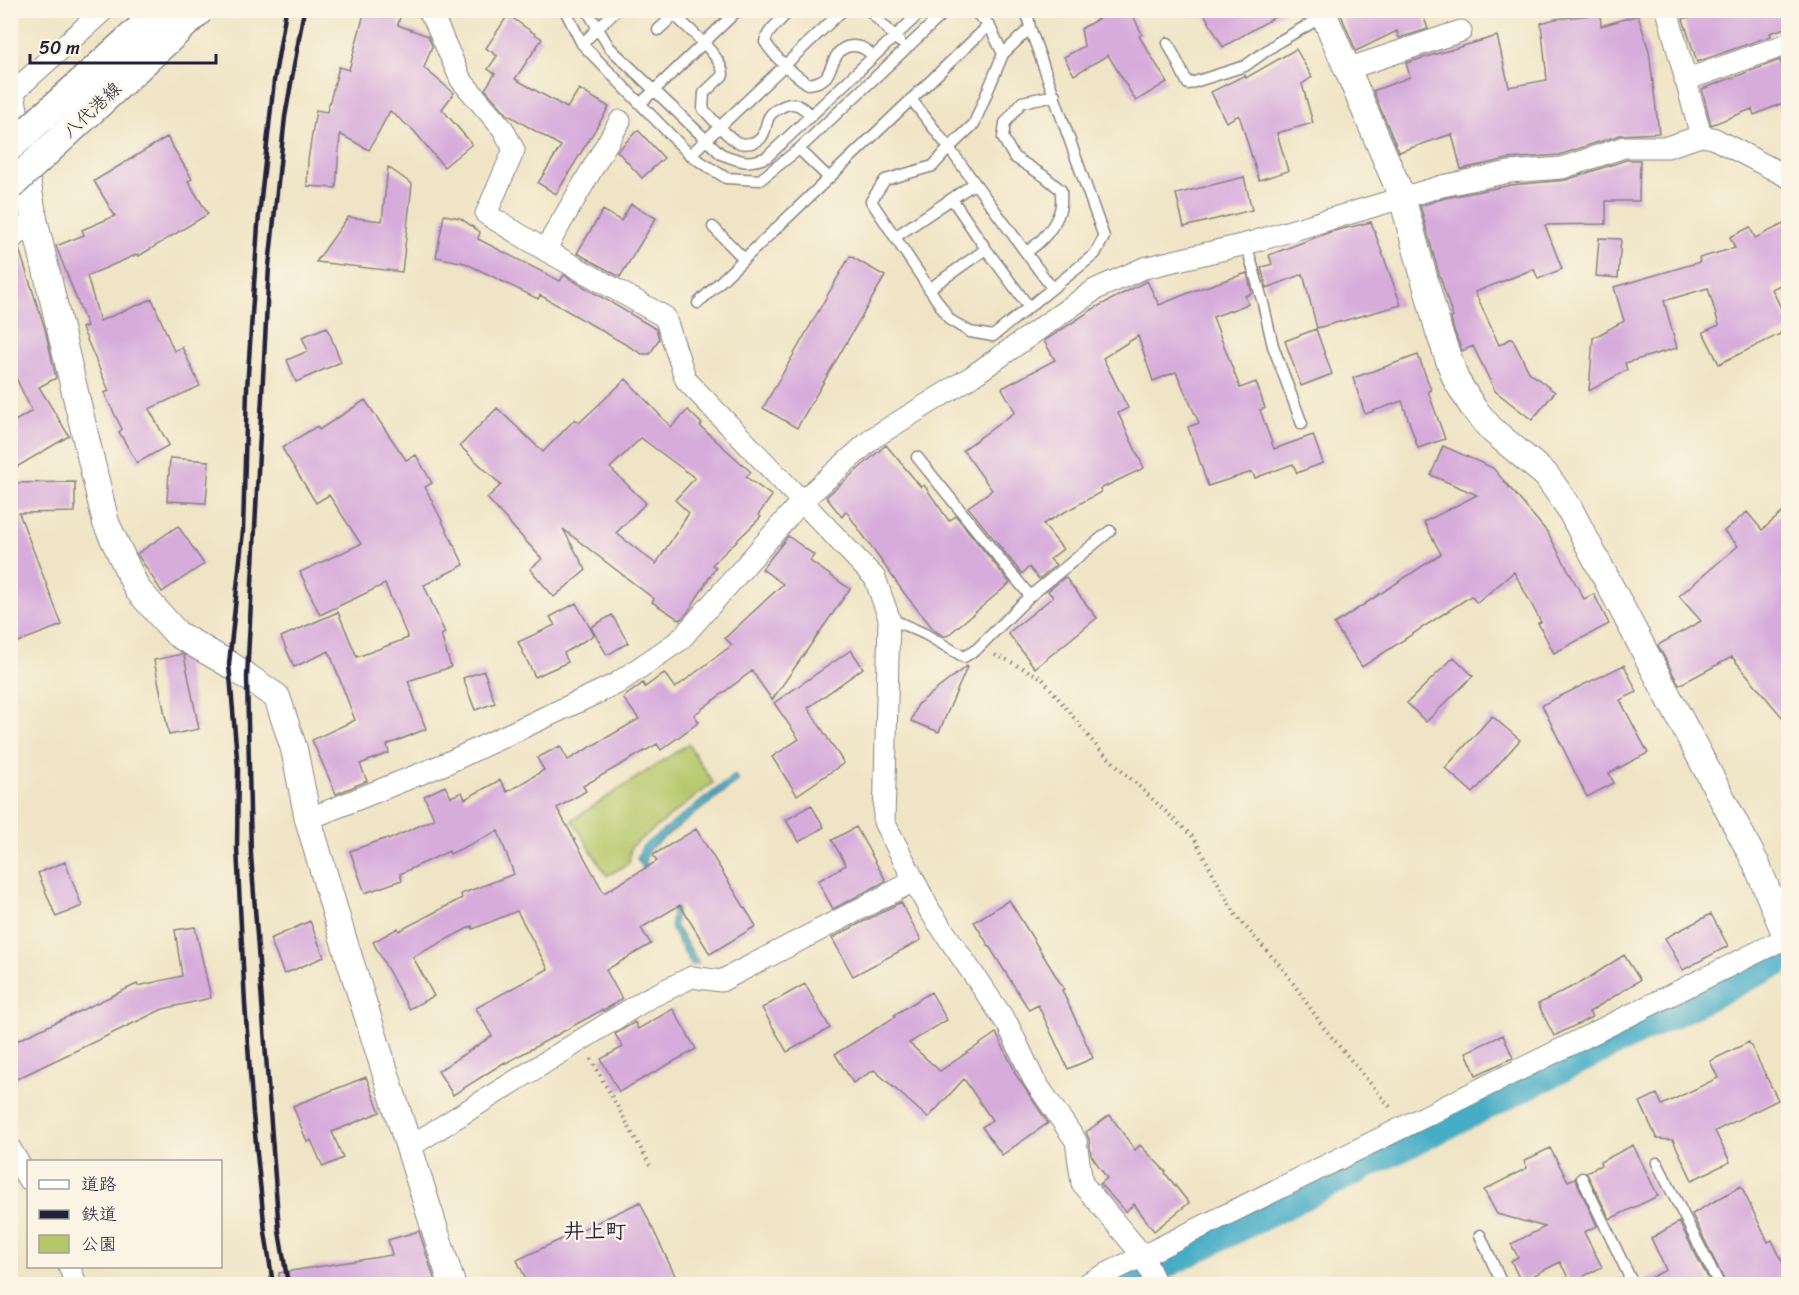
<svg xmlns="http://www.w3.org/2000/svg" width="1799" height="1295" font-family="Sriracha,'Klee One',sans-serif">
	<rect width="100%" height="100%" fill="#fcf5e5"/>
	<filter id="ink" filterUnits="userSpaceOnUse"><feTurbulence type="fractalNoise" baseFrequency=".0167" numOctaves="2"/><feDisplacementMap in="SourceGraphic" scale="12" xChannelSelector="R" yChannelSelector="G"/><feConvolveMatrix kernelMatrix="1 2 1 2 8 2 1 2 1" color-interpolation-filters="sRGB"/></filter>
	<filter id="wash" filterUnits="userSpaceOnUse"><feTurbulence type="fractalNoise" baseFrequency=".008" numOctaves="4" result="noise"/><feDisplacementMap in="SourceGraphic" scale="24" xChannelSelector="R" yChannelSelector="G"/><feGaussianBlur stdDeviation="1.35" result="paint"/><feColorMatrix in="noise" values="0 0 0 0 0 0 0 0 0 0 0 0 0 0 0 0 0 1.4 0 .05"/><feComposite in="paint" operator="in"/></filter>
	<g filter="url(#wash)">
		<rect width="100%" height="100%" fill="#efe4c5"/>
		<path fill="#b6c76a" stroke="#6c7452" stroke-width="1.5" d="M688 744 713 783 631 847 629 863 607 876 572 820Z"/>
		<path fill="#47adc6" stroke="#346880" stroke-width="1.5" d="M735 775 738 781 649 849 645 861 653 878 679 902 675 925 699 963 692 965 670 927 674 903 650 880 637 858 643 846Z"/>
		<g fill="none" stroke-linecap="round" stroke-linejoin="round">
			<path stroke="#47adc6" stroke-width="26" d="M1128 1284 1779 963"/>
		</g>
		<g id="blocks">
			<path fill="#d6acdb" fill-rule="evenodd" d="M365 10H373L400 17 398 25 428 36 432 46 424 68 454 93 442 109 472 144 444 167 414 131 390 111 369 150 340 134 336 188 307 186 308 160 316 110 327 112 339 67 349 70Z
				M1113 10H1130L1142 34 1139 36 1167 82 1136 101 1108 55 1074 75 1064 57 1084 46 1081 29Z
				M1202 10H1287L1223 47Z
				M1339 10H1440L1424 18 1428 29 1399 38 1397 31 1356 51Z
				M1707 10H1788V27L1770 33 1771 36 1697 62 1683 19Z
				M1600 14 1601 26 1638 15 1649 51 1659 133 1620 135 1559 155 1508 159 1461 169 1452 134 1399 152 1373 91 1410 77 1406 63 1497 36 1509 87 1547 80 1541 23 1555 19Z
				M508 15 542 39 515 79 567 108 579 89 609 107 556 194 538 183 561 146 508 115 485 89 495 74 488 69 497 56 486 48Z
				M1296 49 1312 77 1302 84 1313 123 1277 133 1288 171 1259 180 1239 115 1226 122 1211 92 1245 75 1246 78Z
				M1780 60 1788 82V101L1754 115 1752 109 1711 125 1702 89Z
				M638 130 664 158 642 178 617 151Z
				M167 137 192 179 188 181 208 214 139 256 138 254 87 276 100 321 152 299 174 351 182 347 200 386 149 409 169 445 137 463 119 432 122 429 104 393 109 391 82 328 87 326 56 246 84 235 82 230 115 216 94 181Z
				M1626 160H1640L1639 201H1606V224L1545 225 1562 269 1538 279 1534 269 1475 292 1499 345 1512 338 1529 372 1555 392 1532 420 1495 391 1473 346 1462 351 1453 328 1451 318 1453 317 1439 274 1420 206 1445 198 1511 185 1566 180Z
				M388 167 412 184 402 272 316 262 348 217 382 221Z
				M1244 177 1252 210 1184 227 1176 194Z
				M631 204 656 218 620 277 577 253 603 210 621 221Z
				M444 215 460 218 480 232 478 239 560 281 564 275 656 329 659 339 650 354H642L540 295 538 299 465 263 436 257Z
				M1371 222 1401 305 1317 328 1303 274 1267 288 1261 268 1272 264 1269 255 1330 232Z
				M1788 222V281L1772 289 1788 323V330L1719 364 1703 332 1719 325 1708 288 1664 301 1677 348 1625 363 1627 370 1589 391 1593 338 1624 321 1614 287 1700 262 1699 258 1735 248 1730 237 1750 227 1755 238Z
				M1599 238 1621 239 1618 278 1596 276Z
				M19 249 45 329 56 378 39 387 69 436 10 471V424L32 411 10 366V252Z
				M850 256 885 276 797 428 763 408Z
				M1247 273 1252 293 1245 296 1248 304 1213 317 1240 388 1256 382 1265 408 1260 410 1274 449 1313 435 1323 463 1297 473 1293 464 1255 478 1252 472 1208 486 1188 427 1199 423 1176 372 1153 381 1138 336 1103 358 1128 408 1118 413 1144 468 1100 489 1101 492 1043 524 1063 549 1050 559 1056 565 1039 579 1029 567 1022 574 968 507 992 490 963 450 1015 412 1002 388 1055 360 1044 341 1093 309 1147 281 1159 305 1196 290Z
				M327 327 341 362 296 382 287 360 308 351 302 337Z
				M1316 329 1332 374 1301 386 1285 341Z
				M1418 355 1431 390 1428 391 1445 439 1418 448 1402 401 1365 414 1353 378Z
				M626 379 671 427 688 410 702 424 700 426 751 472 746 477 772 496 758 515 761 517 712 565 716 567 688 612 680 620 652 602 654 599 563 529 586 570 554 597 530 569 542 559 487 498 501 485 460 446 497 408 543 452 575 419 579 423ZM641 438 695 478 675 500 689 513 656 564 616 533 646 503 610 468Z
				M365 400 406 460 416 455 432 483 425 487 464 565 424 585 445 633 441 635 451 667 408 681 426 729 387 745 389 753 360 764 367 781 336 794 312 740 355 720 329 651 294 667 281 637 338 612 357 657 408 638 385 584 320 615 300 572 361 544 329 495 316 503 282 448 317 426 319 430Z
				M886 445 921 487 924 485 949 521 956 516 1010 583 947 636H943L935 631 904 593 846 511 842 517 826 497Z
				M1443 446 1493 468 1548 533 1584 599 1594 594 1609 624 1554 653 1538 623 1541 622 1514 572 1477 603 1471 596 1362 667 1334 624 1441 554 1424 522 1477 495 1431 475Z
				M170 458 209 461 206 503 167 501Z
				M75 482V512L19 513 62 625 10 645V483Z
				M1788 508V724L1732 657 1679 685 1658 645 1701 621 1679 596 1738 546 1724 531 1747 512 1762 530Z
				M178 526 204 564 162 592 137 554Z
				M788 536 814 555 810 561 850 589 772 700 752 671 694 715 699 722 661 750 657 744 583 786 586 791 557 808 604 893 657 861 653 855 696 829 756 926 710 954 680 905 641 928 651 944 606 970 622 999 603 1011 602 1010 506 1063 505 1062 453 1095 438 1071 492 1036 476 1008 548 969 517 911 473 929 472 926 413 957 434 996 409 1009 373 942 398 928 399 931 462 898 461 894 514 874 498 831 450 854 449 851 400 874 402 880 365 893 350 851 387 838 388 840 434 819 424 796 445 786 451 797 462 792 465 799 500 780 507 792 544 770 537 758 560 746 568 760 639 719 623 698 643 683 645 687 664 673 675 688 732 645 725 638 783 584 762 569Z
				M1065 577 1097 618 1035 668 1008 633 1053 597 1048 591Z
				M576 603 594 635 564 653 568 662 535 677 518 642 555 625 550 617Z
				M612 615 628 643 607 655 591 627Z
				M851 650 863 668 808 708 844 763 797 795 772 757 799 739 774 703Z
				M182 654 184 655 199 729 169 735 154 660Z
				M1454 657 1473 676 1426 722 1407 703Z
				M968 665 939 732 911 721 918 704Z
				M1624 665 1637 692 1620 700 1648 753 1609 773 1614 783 1587 797 1542 705Z
				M484 671 495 703 475 710 463 678Z
				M1492 716 1520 740 1473 793 1445 768Z
				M811 805 824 827 799 842 786 820Z
				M856 827 886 881 833 909 818 881 846 865 832 840Z
				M65 862 82 906 56 917 38 873Z
				M1009 900 1064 989 1062 990 1093 1058 1068 1069 1038 1005 1029 1010 974 922Z
				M901 902 921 940 853 976 832 938Z
				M1711 914 1728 946 1683 970 1665 938Z
				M310 921 324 957 284 974 270 939Z
				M195 927 211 998 163 1009 10 1082V1044L137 984 138 986 182 976 175 930Z
				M1624 955 1640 980 1589 1012 1592 1017 1554 1036 1538 1004 1587 979Z
				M805 984 830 1028 787 1052 762 1008Z
				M931 992 947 1020 909 1043 940 1071 996 1033 1015 1071 1014 1072 1048 1123 1002 1155 982 1127 992 1120 964 1079 928 1118 874 1070 853 1083 835 1054 895 1017 894 1015Z
				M673 1009 696 1049 619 1092 601 1059 623 1047 615 1034 635 1022 638 1029Z
				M1503 1035 1513 1058 1476 1075 1466 1052Z
				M1749 1042 1778 1100 1715 1131 1730 1162 1692 1180 1673 1140 1657 1139 1640 1102 1657 1094 1662 1105 1718 1078 1710 1061Z
				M366 1077 380 1112 332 1132 343 1158 323 1167 311 1140 307 1142 293 1106Z
				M1110 1115 1135 1150 1140 1145 1166 1172 1165 1173 1189 1203 1154 1231 1134 1204 1126 1212 1100 1184 1107 1178 1091 1155 1089 1139 1086 1132Z
				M1633 1145 1658 1196 1610 1219 1586 1172 1601 1165 1600 1162Z
				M1550 1148 1568 1181 1575 1178 1597 1226 1584 1232 1602 1267 1571 1283 1560 1262 1521 1282 1511 1261 1518 1257 1511 1244 1545 1227 1497 1214 1484 1190 1527 1168 1524 1161Z
				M1741 1186 1768 1242 1772 1240 1788 1274V1284H1726L1692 1214Z
				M640 1202 679 1284H528L517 1260Z
				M1679 1222 1711 1284H1640V1283L1666 1270 1651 1238Z
				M419 1231 436 1284H280L279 1273 392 1255 388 1240Z"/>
		</g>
	</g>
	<g filter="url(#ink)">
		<use href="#blocks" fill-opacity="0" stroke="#888380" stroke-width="1.5"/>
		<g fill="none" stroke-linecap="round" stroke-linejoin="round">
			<g stroke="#888380" stroke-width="13">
				<path id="service" d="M565 10 582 44 690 155 726 178 760 180 799 149 947 10
					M587 10 609 47 721 154C739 161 748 165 767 157L923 10
					M669 10C683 24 724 57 723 75L704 93 703 109C712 118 725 135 737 142 741 144 746 144 751 143 765 141 764 130 768 119 770 114 774 111 778 109 793 100 799 104 811 115
					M787 10V13C780 22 767 30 765 42 776 59 791 72 808 84 815 83 821 82 826 77 834 65 835 46 853 46 862 46 868 50 873 57
					M869 10 900 42
					M973 10 989 25 1003 54 974 124 949 148 933 166 885 180 871 201 950 320 970 332 993 336 1095 254 1104 237 1030 28 1027 10
					M658 30 674 15
					M1168 43 1188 84 1245 66 1280 41 1324 16
					M582 44 616 10
					M1003 54 1030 28
					M911 99 949 148 1052 288
					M641 103 738 10
					M799 149 829 178 989 25
					M690 155 843 10
					M952 199 986 249 1029 307
					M713 227 744 259
					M895 237 975 183
					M1246 244 1263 303 1273 346 1302 424
					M1026 252C1041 243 1055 227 1060 210 1062 204 1061 196 1061 190L1044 176 1014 157 1003 138 1005 123 1022 102 1055 95
					M929 289 986 249
					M698 303 829 178
					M917 457 1030 596
					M889 618 925 634 964 657 977 649 1030 596 1110 531
					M1657 1163 1719 1284
					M1582 1178 1633 1284
					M1480 1235 1502 1284"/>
			</g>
			<g stroke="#888380" stroke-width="23">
				<path id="minor" d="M428 10 435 21 461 80 503 129 514 150 486 214 545 250 665 317 686 380 875 578 889 618 884 822 930 911 1008 1025 1034 1080 1076 1141 1082 1183 1143 1256 1156 1284
					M1667 10 1701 136
					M1347 69 1461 31
					M1685 80 1788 44
					M10 95 104 10
					M10 240 34 219
					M545 250 620 121
					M308 819 447 763 616 684 680 640 801 502 873 438 971 377 1096 289 1144 268 1246 244 1442 186 1509 172 1562 168 1624 147H1667L1701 136 1713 138 1788 177
					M409 1147 647 999 692 977 721 981 914 881
					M10 1148 28 1179
					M69 1266 76 1284
					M1086 1284 1788 937"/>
			</g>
			<g stroke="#888380" stroke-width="28">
				<path id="tertiary" d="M1322 10 1402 197 1439 332 1456 380 1474 409 1492 430 1546 475 1568 506 1756 863 1788 941
					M10 85 34 219 106 523 137 589 177 634 229 664 277 697 294 749 308 819 342 935 452 1284"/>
			</g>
			<path stroke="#888380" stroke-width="4" stroke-dasharray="1.5 4.5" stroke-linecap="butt" d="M995 655 1007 660 1042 678 1098 748 1194 838 1236 916 1284 970 1324 1028 1392 1109
				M591 1059 650 1165"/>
			<use href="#service" stroke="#fff" stroke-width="10"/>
			<use href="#minor" stroke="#fff" stroke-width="21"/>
			<use href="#tertiary" stroke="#fff" stroke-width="26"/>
			<path stroke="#22223b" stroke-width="4.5" d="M273 1284 265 1232 253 1114 245 1004 237 848 238 769 229 664 243 531 247 389 258 225 274 81 286 10
				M288 1284 279 1231 251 855 247 677 269 266 285 117 304 10"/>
			<g stroke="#888380" stroke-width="31" stroke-linecap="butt">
				<path id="secondary-bridge" d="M10 147 161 10
					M10 186 200 10"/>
			</g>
			<use href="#secondary-bridge" stroke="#fff" stroke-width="28"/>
		</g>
	</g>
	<g text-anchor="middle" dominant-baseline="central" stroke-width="5" stroke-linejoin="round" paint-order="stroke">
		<g font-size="18" fill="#22223b" stroke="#fcf5e5">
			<text transform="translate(92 110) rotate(-43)">八代港線</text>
		</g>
		<g font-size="21" font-weight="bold" fill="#22223b" stroke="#fcf5e5">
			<text x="595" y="1231">井上町</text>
		</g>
	</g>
	<rect width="1799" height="1295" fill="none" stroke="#fcf5e5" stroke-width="36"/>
	<rect x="27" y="1160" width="195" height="108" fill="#fcf5e5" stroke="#a5a1a1" stroke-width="1.5"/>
	<rect x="39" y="1180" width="30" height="9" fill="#ffffff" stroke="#a5a1a1" stroke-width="1.5"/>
	<text x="81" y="1190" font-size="18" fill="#22223b">道路</text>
	<rect x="39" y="1210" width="30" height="9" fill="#22223b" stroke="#a5a1a1" stroke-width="1.5"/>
	<text x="81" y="1220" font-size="18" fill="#22223b">鉄道</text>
	<rect x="39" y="1235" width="30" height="18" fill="#b6c76a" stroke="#a5a1a1" stroke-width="1.5"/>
	<text x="81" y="1250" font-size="18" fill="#22223b">公園</text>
	<path d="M30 54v9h186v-9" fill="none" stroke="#22223b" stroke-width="3"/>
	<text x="39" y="54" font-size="18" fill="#22223b" stroke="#fcf5e5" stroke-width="4.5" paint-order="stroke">50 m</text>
</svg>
